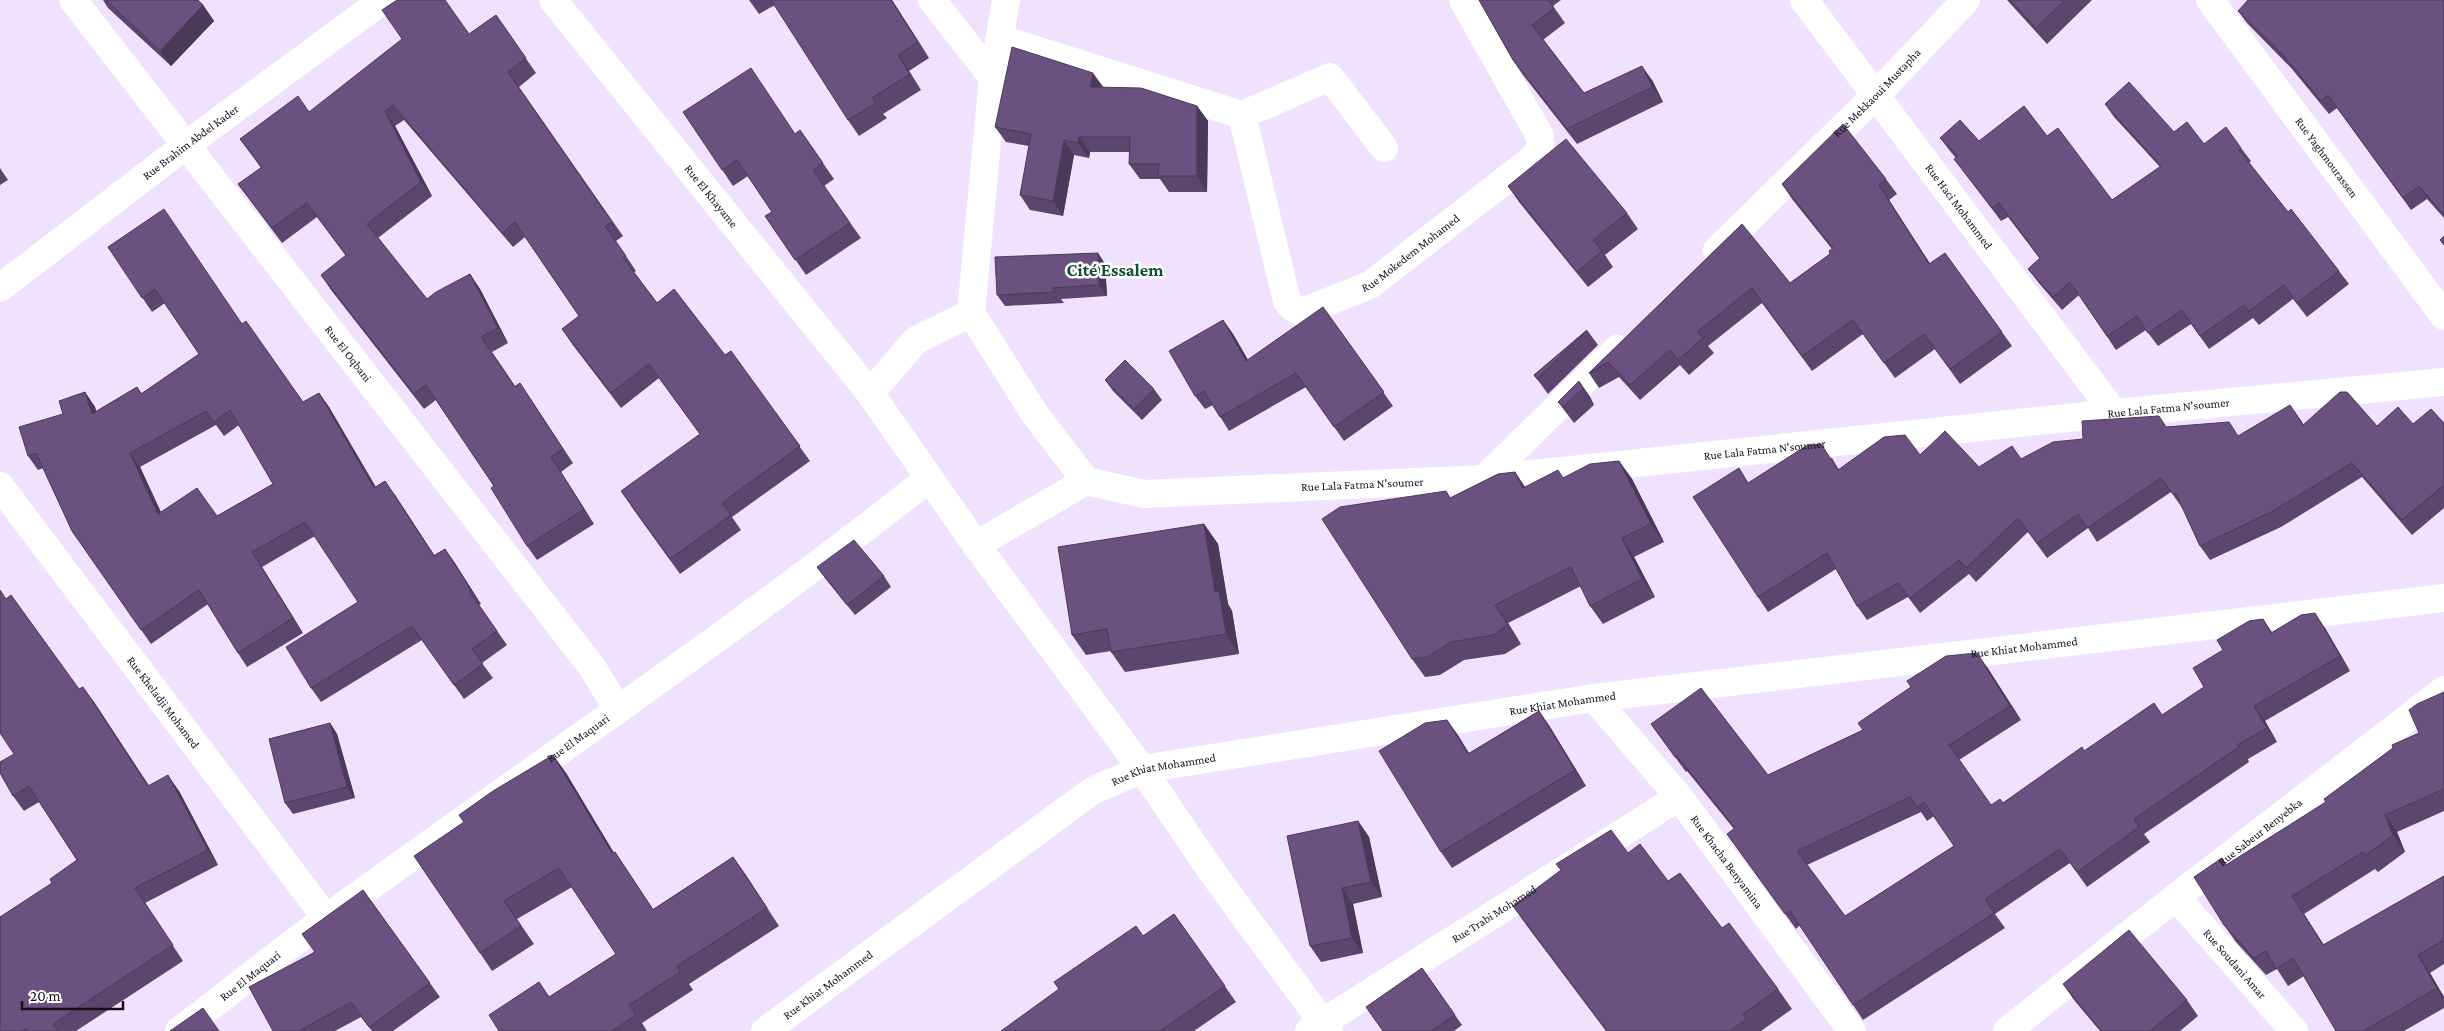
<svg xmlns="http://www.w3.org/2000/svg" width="2444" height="1031" font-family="'Crimson Pro',serif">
	<rect width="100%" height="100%" fill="#f0e2fe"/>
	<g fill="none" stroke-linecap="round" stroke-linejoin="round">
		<g stroke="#fff" stroke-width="28">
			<path id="s1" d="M73 0 592 667 618 710"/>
			<path id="s2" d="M553 0 870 393"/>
			<path d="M932 0 993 78"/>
			<path id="s3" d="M1804 0 2114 413"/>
			<path id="s4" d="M2210 0 2444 316"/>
			<path d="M1001 39 1242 115"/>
			<path id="s5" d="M1384 148 1330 77 1242 115 1287 301 1293 308 1302 312 1370 285 1535 157 1540 147V136L1463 0"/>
			<path id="s6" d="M1717 250 1876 95 1966 0"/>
			<path id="s7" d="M0 288 186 145 383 0"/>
			<path d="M971 313 1034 413 1086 481 976 545 870 393 916 340Z"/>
			<path d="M971 313 993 78 1006 0"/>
			<path d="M1484 479 1617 349"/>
			<path id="s8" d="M1086 481 1144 494 1484 479 2114 413 2444 382"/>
			<path id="s9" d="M0 486 326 918"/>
			<path d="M976 545 1142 769 1212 872 1329 1031"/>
			<path id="s10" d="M1594 698 1679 797 1852 1031"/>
			<path id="s11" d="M2176 897 2294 1031"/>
			<path id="s12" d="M179 1031C229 993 277 954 328 917 528 771 734 633 928 479"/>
			<path id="s13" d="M765 1031 1092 791 1142 769 1594 698 2444 598"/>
			<path id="s14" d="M1309 1031 1679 797"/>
			<path id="s15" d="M2007 1031 2176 897 2444 690"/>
		</g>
	</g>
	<path fill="#5c466e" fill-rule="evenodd" d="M103 0H198L203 5 214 21 171 66 108 8Z
		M749 0H892L929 58 909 71 921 90 883 114 887 118 859 136 848 120 775 5 759 14Z
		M1479 0H1561L1553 6 1565 23 1543 40 1584 93 1652 80 1663 102 1577 144 1523 75 1513 60Z
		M2007 0H2092L2047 44Z
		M2444 0V218L2427 199 2411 210 2337 108 2329 114 2292 69 2247 23 2238 11Z
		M496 15 536 73 519 87 623 236 616 241 636 271 634 272 657 303 725 355 731 351 810 461 732 517 741 530 680 574 631 506 700 434 659 378 621 408 572 344 562 329 579 316 525 237 513 247 404 120 395 126 432 196 378 238 427 299 470 274 480 289 508 343 492 352 515 386 520 383 573 463 561 472 594 524 537 560 527 546 494 486 436 400 424 409 331 290 321 275 346 256 317 217 282 243 238 184 261 168 240 139 309 112 469 34Z
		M1103 88 1197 106 1208 121 1207 192H1169L1160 179H1140L1129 164 1130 152H1090L1089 158 1074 155 1063 216 1030 210 1020 195 1029 146 1006 142 995 127Z
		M2105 104 2204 144 2241 148 2251 161 2249 163 2288 212 2339 271 2349 284 2307 317 2293 299 2259 325 2253 318 2209 349 2191 324 2158 346 2146 330 2116 350 2079 295 2062 310 2038 282 2028 269 2040 259 2008 217 2001 221 1964 172 1954 159 1956 158 1950 151 1940 138 1979 141 2047 136 2112 200 2160 167 2114 117Z
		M683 112 795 134 800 130 834 179 824 186 861 238 806 275 765 216 772 212 748 176 733 186Z
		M0 168 8 180 0 185Z
		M1886 179 1897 194 1889 200 1930 264 2002 332 2012 346 1960 384 1935 349 1895 378 1863 334 1812 371 1762 303 1708 346 1714 353 1689 375 1680 365 1640 400 1619 377 1599 388 1589 373 1742 224 1790 283 1830 254 1832 249 1792 199 1782 184Z
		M1508 186 1627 213 1638 229 1605 255 1613 267 1588 287 1519 202Z
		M108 247 242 324 303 402 319 393 329 407 376 487 395 495 434 555 445 549 481 604 479 605 507 645 482 663 493 678 464 699 422 640 321 702 311 688 358 602 315 536 262 567 303 633 247 667 238 653 208 604 151 644 72 531 43 468 38 470 28 456 63 414 85 392 95 407 96 411 137 387 142 394 199 354 165 303 152 312ZM216 425 224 436 239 425 273 484 217 516 161 512 140 467Z
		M1098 253 1105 264 1107 296 1061 299 1064 303 1005 306 997 295Z
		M1323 307 1393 406 1344 441 1306 387 1229 431 1213 405 1205 409 1195 396 1223 320 1233 334 1248 360Z
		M1587 330 1598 345 1548 394 1534 375Z
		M1105 380 1154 389 1162 400 1142 420 1113 391Z
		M1579 381 1590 397 1594 405 1574 423 1558 402Z
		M2300 419 2303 424 2377 426 2413 424 2444 423V508L2412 535 2362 477 2281 527 2210 560 2200 546 2183 509 2171 492 2097 542 2088 528 2047 558 2028 532 1976 582 1969 574 1920 613 1908 597 1867 620 1857 606 1836 569 1768 612 1758 597 1749 482 1832 458 1839 470 1920 455 1979 467 2021 459 2083 439 2166 427 2238 436Z
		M1619 461 1632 479 1664 542 1634 557 1655 597 1603 624 1590 606 1581 586 1508 623 1521 644 1505 654 1464 660 1440 675 1425 677 1412 659 1451 498 1515 472 1525 487 1563 478Z
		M1204 524 1218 544 1228 604 1232 611 1239 654 1125 672 1111 652V651L1086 655 1072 635Z
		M817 567 884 576 891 587 855 615 825 578Z
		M2263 619 2272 632 2325 628 2350 671 2265 721 2277 742 2248 759 2249 762 2144 834 2150 842 2087 887 2070 863 1995 914 2005 928 1863 1020 1800 925 1796 929 1727 834 1734 829 1687 771 1686 772 1651 724 1768 775 1863 730 1987 667 2021 720 1959 760 1991 805 2003 803 2084 751 2162 715 2204 687 2223 650ZM1921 812 1927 821 1934 816 1954 846 1845 916 1807 865Z
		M79 689 94 702 149 786 179 791 218 865 145 903 183 961 76 1031H0L52 883 77 860 39 802 24 811 13 796 14 754Z
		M2444 692V811L2397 832 2405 852 2378 872 2375 869 2304 914 2324 945 2444 876V964L2430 973 2444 997V1008L2404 1031H2336L2304 976 2288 986 2277 969 2266 975 2236 942 2224 925 2222 858 2226 865 2326 802 2419 733Z
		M1539 711 1550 727 1586 786 1452 868 1441 852 1447 720 1469 753Z
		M330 723 337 734 355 798 293 814 285 803Z
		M553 755 566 773 613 852H615L653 909 733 857 779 926 689 984 693 990 642 1023 647 1031H499L539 982 549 997 616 954 572 887 517 919 534 944 492 971 480 953 464 822Z
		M1358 821 1369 837 1382 897 1353 904 1363 953 1321 962 1310 946Z
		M1628 853 1668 881 1722 928 1778 989 1792 1009 1761 1031H1606L1527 926 1513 906Z
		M363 890 440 997 393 1031H372L361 1017 335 1031H273L314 952Z
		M1174 914 1236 1002 1194 1031H1001L1143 936Z
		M1422 968 1462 1025 1454 1031H1383Z
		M2063 984 2187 1000 2198 1016 2180 1031H2100L2074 1000Z"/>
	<path fill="#4b395a" d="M891 0H892L929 58 918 42Z
		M203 5 214 21 171 66 160 51Z
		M898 55 909 71 921 90 910 74Z
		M1642 66 1652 80 1663 102 1652 87Z
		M1093 73 1104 88 1090 87Z
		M1197 106 1208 121 1207 192 1197 176Z
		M385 111 395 126 432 196 421 182Z
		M1079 137 1090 152 1089 158 1078 143Z
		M1064 140 1074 155 1063 216 1053 201Z
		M1879 185 1889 200 1940 279 1929 264Z
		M1098 253 1105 264 1107 296 1099 285Z
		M470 274 480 289 508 343 498 328Z
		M1223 320 1233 334 1256 374 1246 361Z
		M1579 381 1590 397 1594 405 1583 389Z
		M85 392 95 407 102 428 92 414Z
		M319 393 329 407 384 502 374 488Z
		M2290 405 2300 419 2313 439 2303 425Z
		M130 453 140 467 168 528 158 514Z
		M551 457 561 472 594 524 584 509Z
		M1619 461 1632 479 1664 542 1651 524Z
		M1515 472 1527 490 1523 488Z
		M385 481 395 495 444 570 434 556Z
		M1204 524 1218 544 1228 604 1232 611 1239 654 1226 634 1215 592Z
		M1622 538 1634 557 1655 597 1642 579Z
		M445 549 455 563 481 604 471 590Z
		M252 552 262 567 303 633 293 618Z
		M1495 605 1508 623 1521 644 1508 625Z
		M2315 613 2325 628 2350 671 2340 656Z
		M1977 653 1987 667 2021 720 2010 706Z
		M83 687 94 702 159 801 148 786Z
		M2254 706 2265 721 2277 742 2267 728Z
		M1539 711 1550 727 1586 786 1575 770Z
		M1447 720 1458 735 1479 770 1468 754Z
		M330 723 337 734 355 798 347 787Z
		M553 755 566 773 625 871 612 853Z
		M168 775 179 791 218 865 208 850Z
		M2385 815 2397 832 2405 852 2393 835Z
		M1358 821 1369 837 1382 897 1371 882Z
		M733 857 746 875 779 926Z
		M1342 888 1353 904 1363 953 1352 938Z
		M2292 896 2304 914 2335 963 2323 945Z
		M2418 955 2430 973 2444 997V999L2437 988Z"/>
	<path fill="#6b5180" stroke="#4b395a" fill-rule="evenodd" d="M106 0H198L203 5 160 51Z
		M397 0H445L469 34 496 15 526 58 508 72 612 222 605 226 626 256 623 258 657 303 674 289 725 355 731 351 800 446 722 503 731 515 670 559 621 491 700 434 649 364 611 393 562 329 579 316 515 222 502 233 393 105 385 111 421 182 367 224 427 299 436 292 470 274 498 328 481 337 515 387 520 383 563 449 551 457 584 509 527 546 491 488 494 486 426 385 414 394 321 275 346 255 307 203 272 228 238 184 262 167 240 139 298 96 309 112 402 39 382 10Z
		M771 0H891L918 42 898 55 910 74 872 98 876 103 848 120Z
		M1479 0H1548L1554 8 1532 25 1584 93 1642 66 1652 87 1567 129 1513 60Z
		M2010 0H2065L2036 28Z
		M2248 0H2444V215L2419 186 2403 198 2328 95 2321 101 2284 56 2238 11Z
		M1012 47 1093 73 1090 87 1141 88 1197 106V176H1158L1159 164H1129L1130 137H1079L1078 143 1064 140 1053 201 1020 195 1031 134 995 127Z
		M751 68 795 134 800 130 823 163 813 170 850 223 795 260 765 216 772 212 737 160 722 170 683 112Z
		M2129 82 2174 132 2187 122 2204 144 2226 127 2241 148 2239 150 2288 212 2291 209 2339 271 2297 303 2284 285 2249 311 2244 305 2200 336 2182 310 2148 333 2137 316 2107 336 2070 282 2053 297 2028 269 2040 258 1999 203 1992 208 1954 159 1958 156 1940 138 1960 120 1979 141 2024 106 2047 136 2058 128 2112 200 2161 166 2105 104Z
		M1843 124 1886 179 1879 185 1929 264 1945 253 2002 332 1950 369 1924 334 1884 363 1853 320 1802 356 1752 288 1697 332 1703 338 1678 360 1670 350 1630 385 1608 362 1589 373 1742 224 1790 283 1830 254 1829 251 1833 248 1782 184Z
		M1566 139 1627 213 1593 240 1602 251 1577 272 1508 186Z
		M164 209 242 324 246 321 303 402 319 393 374 488 385 481 434 556 445 549 471 590 469 591 497 631 472 649 483 664 454 685 412 626 311 688 286 647 358 602 305 522 252 552 293 618 238 653 199 590 141 630 72 531 36 453 28 456 19 427 63 414 59 401 85 392 92 414 137 387 141 394 199 354 155 289 142 298 108 247ZM230 410 273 484 217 516 197 488 158 514 130 453 206 411 214 422Z
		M2444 236V245L2440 240Z
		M1098 253 1099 285 1052 288 1056 292 997 295 995 257Z
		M1323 307 1384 392 1334 427 1296 373 1220 417 1204 391 1195 396 1169 351 1223 320 1246 361Z
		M1587 330 1537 379 1534 375Z
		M1125 360 1154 389 1134 409 1105 380Z
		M1579 381 1583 389 1563 407 1558 402Z
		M2340 392H2347L2377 426 2398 407 2413 424 2431 409 2444 423V485L2402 520 2352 463 2271 512 2200 546 2176 494H2173L2161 478 2087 528 2078 514 2037 543 2018 518 1966 568 1959 560 1910 598 1898 583 1857 606 1827 553 1758 597 1693 497 1739 468 1748 483 1806 446 1821 444 1838 470 1884 437 1905 435 1920 455 1945 431 1979 467 2012 446 2021 459 2053 442 2083 439 2082 421 2159 416 2166 427 2229 422 2238 436 2290 405 2303 425Z
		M1619 461 1651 524 1622 538 1642 579 1590 606 1571 567 1495 605 1508 625 1493 635 1451 642 1427 657 1412 659 1322 519 1340 507 1446 491 1450 498 1498 474 1515 472 1523 488 1558 470 1563 478 1590 464Z
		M1204 524 1215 592 1219 591 1226 634 1111 652 1107 629 1072 635 1058 547Z
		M854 540 884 576 847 605 817 567Z
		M0 590 6 599 11 595 79 689 83 687 148 786 168 775 208 850 135 888 173 945 53 1024 58 1031H27L26 1029 22 1031H0V917L52 883 50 879 77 860 29 786 13 796 0 773V762L14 754 0 733Z
		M2315 613 2340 656 2254 706 2267 728 2237 745 2239 747 2134 819 2139 827 2077 872 2060 849 1985 899 1994 913 1853 1005 1790 911 1785 914 1727 834 1735 828 1677 756 1675 757 1651 724 1701 688 1768 775 1863 730 1858 723 1911 687 1907 681 1946 656 1977 653 2010 706 1949 745 1991 805 2000 799 2003 803 2082 747 2084 751 2154 703 2162 715 2204 687 2193 668 2223 650 2217 640 2249 621 2263 619 2271 633 2301 615ZM1910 797 1917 807 1924 802 1954 846 1845 916 1797 851Z
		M2444 692V789L2385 815 2393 835 2366 855 2363 852 2292 896 2323 945 2444 876V940L2418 955 2437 988 2363 1031H2336L2293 958 2276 969 2266 951 2254 958 2224 925 2194 877 2222 858 2226 865 2326 802 2324 799 2393 748 2392 745 2419 733 2409 710 2417 704Z
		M1539 711 1575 770 1441 852 1379 751 1425 723 1447 720 1468 754Z
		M330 723 347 787 285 803 269 739Z
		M553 755 612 853 615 852 653 910 733 857 767 908 677 966 680 972 629 1005 636 1015 612 1031H499L489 1015 539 982 549 997 616 954 559 868 504 901 521 926 480 953 414 856 464 822 459 815 493 791Z
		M1358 821 1371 882 1342 888 1352 938 1310 946 1287 836Z
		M1611 830 1628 853 1640 844 1668 881 1680 873 1722 928 1729 923 1778 989 1743 1014 1747 1019 1730 1031H1607L1513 906 1561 870 1556 864Z
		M363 890 430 983 369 1027 351 1002 299 1031H273L249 987 315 952 302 934Z
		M1174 914 1225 986 1160 1031H1001L1059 989 1054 982 1136 926 1143 936Z
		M2129 930 2187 1000 2150 1031H2101L2063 984Z
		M1422 968 1455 1015 1431 1031H1383L1366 1007Z
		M203 1008 219 1031H170Z"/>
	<g text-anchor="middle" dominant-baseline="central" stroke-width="5" stroke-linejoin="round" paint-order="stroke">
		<g font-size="12" fill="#150f1a" stroke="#fff">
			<text stroke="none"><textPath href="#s6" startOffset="224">Rue Mekkaoui Mustapha</textPath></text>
			<text stroke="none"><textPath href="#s7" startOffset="240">Rue Brahim Abdel Kader</textPath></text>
			<text stroke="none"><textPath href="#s4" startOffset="196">Rue Yaghmourassen</textPath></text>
			<text stroke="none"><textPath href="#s2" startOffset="252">Rue El Khayame</textPath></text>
			<text stroke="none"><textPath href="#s3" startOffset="258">Rue Haci Mohammed</textPath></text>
			<text stroke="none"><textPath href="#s5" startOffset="520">Rue Mokedem Mohamed</textPath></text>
			<text stroke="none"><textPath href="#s1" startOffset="448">Rue El Oqbani</textPath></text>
			<text stroke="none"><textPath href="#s8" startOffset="1088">Rue Lala Fatma N'soumer</textPath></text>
			<text stroke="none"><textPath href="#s8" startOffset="682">Rue Lala Fatma N'soumer</textPath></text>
			<text stroke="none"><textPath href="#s8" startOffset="278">Rue Lala Fatma N'soumer</textPath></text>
			<text stroke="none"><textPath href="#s13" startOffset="1351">Rue Khiat Mohammed</textPath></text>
			<text stroke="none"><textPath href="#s9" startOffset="271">Rue Kheladji Mohamed</textPath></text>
			<text stroke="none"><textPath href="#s13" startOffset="886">Rue Khiat Mohammed</textPath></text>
			<text stroke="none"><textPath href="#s12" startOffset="495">Rue El Maquari</textPath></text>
			<text stroke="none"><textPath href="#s13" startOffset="481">Rue Khiat Mohammed</textPath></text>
			<text stroke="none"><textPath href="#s15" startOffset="322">Rue Sabeur Benyebka</textPath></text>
			<text stroke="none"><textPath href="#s10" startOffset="211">Rue Khacha Benyamina</textPath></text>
			<text stroke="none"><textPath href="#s14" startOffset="219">Rue Trabi Mohamed</textPath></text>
			<text stroke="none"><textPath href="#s11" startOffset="89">Rue Soudani Amar</textPath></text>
			<text stroke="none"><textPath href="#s12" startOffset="90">Rue El Maquari</textPath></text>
			<text stroke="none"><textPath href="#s13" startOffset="78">Rue Khiat Mohammed</textPath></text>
		</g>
		<g font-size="18" font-weight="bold" fill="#0e4e31" stroke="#fff">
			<text x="1115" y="270">Cité Essalem</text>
		</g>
	</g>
	<path d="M22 1001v8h101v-8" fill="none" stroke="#150f1a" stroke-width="2.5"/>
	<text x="30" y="1001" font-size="15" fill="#150f1a" stroke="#ffffff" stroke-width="4" paint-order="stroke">20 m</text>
</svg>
